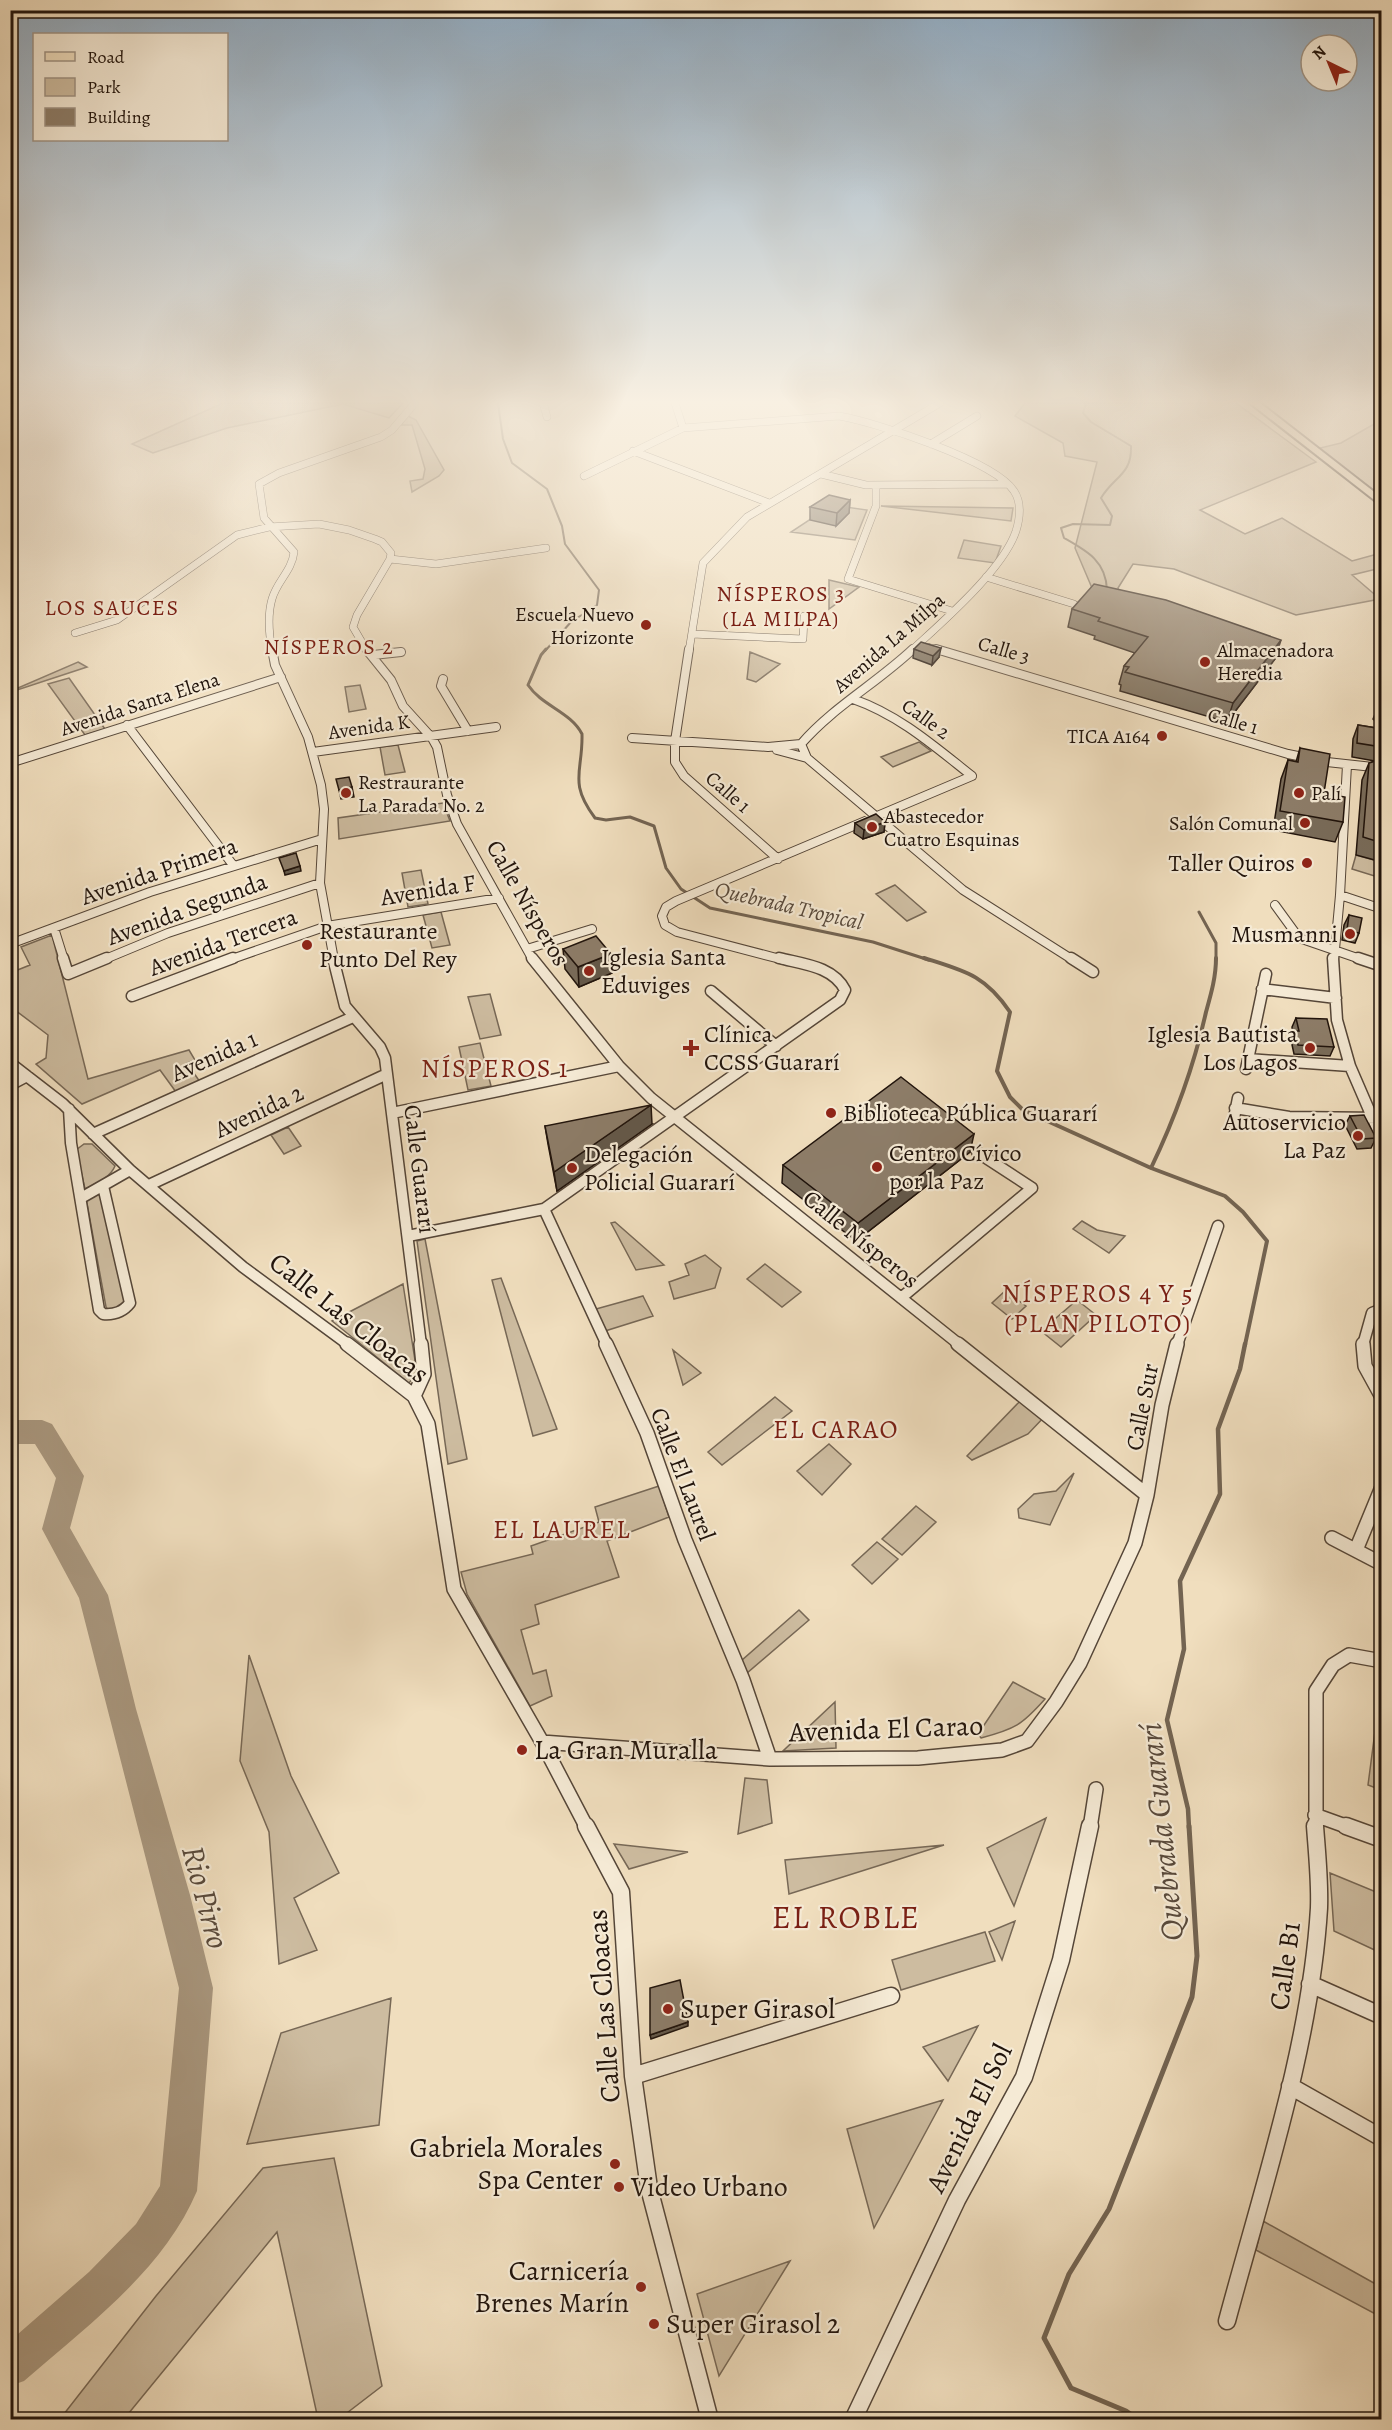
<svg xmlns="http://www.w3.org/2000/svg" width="1392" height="2430" font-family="Alegreya,serif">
	<rect width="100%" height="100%" fill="#f0debe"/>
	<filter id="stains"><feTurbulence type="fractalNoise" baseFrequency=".00333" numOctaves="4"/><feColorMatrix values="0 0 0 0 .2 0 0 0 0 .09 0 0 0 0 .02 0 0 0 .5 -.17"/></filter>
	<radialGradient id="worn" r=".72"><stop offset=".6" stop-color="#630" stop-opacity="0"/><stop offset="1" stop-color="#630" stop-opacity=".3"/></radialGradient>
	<path fill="#cdbca0" stroke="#776856" stroke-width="1.5" d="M223 403H403L389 418 343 404 227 428 153 453 132 444Z
		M1025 403H1236L1316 462 1200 510 1245 534 1282 518 1352 561 1381 553V568L1352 575 1380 599 1296 615 1174 569 1133 564 1118 588 1123 608 1092 588 1075 548 1097 462 1065 456 1063 443 1015 416Z
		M408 416 416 420 444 470 439 476 412 492 410 481 423 479 425 469 412 425H401Z
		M1381 420V494L1378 495 1316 449 1341 443Z
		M832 505 867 510 855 540 791 532Z
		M881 506 1013 508 1011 521Z
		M964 540 1001 546 995 563 958 558Z
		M829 580 859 587 829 609Z
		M750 652 780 664 756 682 747 679Z
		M78 662 87 667 11 692V691Z
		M69 678 105 729 85 735 48 684Z
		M360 685 366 709 349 712 345 687Z
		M919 742 931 751 893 767 881 757Z
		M398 745 405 772 385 775 380 747Z
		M443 803 450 821 339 839 338 818Z
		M1356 855 1381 862V878L1352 869Z
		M421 870 428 904 408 907 402 873Z
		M895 885 926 912 907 921 876 894Z
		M441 912 450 945 432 948 423 915Z
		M52 935 88 1079 189 1050 195 1060 187 1063 200 1082 176 1092 160 1070 82 1104 36 1064 46 1058 48 1035 11 1007 10 973 30 965 21 947Z
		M490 994 501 1035 480 1039 468 997Z
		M480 1043 491 1086 468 1090 459 1047Z
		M288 1127 301 1146 284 1154 271 1135Z
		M84 1144H92L115 1166C110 1178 96 1183 85 1189L76 1150Z
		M101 1193 126 1302 124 1307 109 1311 106 1307 86 1198Z
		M1082 1221 1097 1230 1125 1236 1109 1253 1073 1229Z
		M615 1222 664 1265 636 1270 611 1223Z
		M425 1239 467 1459 448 1464 417 1241Z
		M705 1255 721 1268 715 1288 674 1299 669 1282 689 1275 685 1264Z
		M765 1264 801 1292 782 1307 747 1279Z
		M501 1278 557 1429 533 1436 492 1280Z
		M403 1284 417 1373 409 1383 332 1321Z
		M1005 1291 1026 1306 1012 1319 992 1303Z
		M643 1296 653 1316 605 1331 596 1309Z
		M1077 1300 1096 1315 1061 1347 1041 1331Z
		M673 1350 701 1373 683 1385Z
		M775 1397 792 1411 722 1465 708 1452Z
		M1022 1399 1045 1416 1028 1434 972 1460 967 1456Z
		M829 1444 851 1464 822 1495 797 1471Z
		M1074 1473 1050 1525 1019 1518 1018 1509 1034 1494 1056 1491Z
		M659 1486 669 1517 607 1541 619 1577 535 1605 539 1624 521 1630 533 1674 546 1670 552 1696 530 1706 467 1594 461 1572 533 1554 531 1546 599 1522 595 1507Z
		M916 1506 936 1522 902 1555 882 1539Z
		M877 1542 898 1559 872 1584 852 1565Z
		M799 1610 809 1620 747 1673 741 1661Z
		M249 1655 291 1776 339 1873 294 1898 317 1950 279 1964 269 1832 240 1761Z
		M1013 1682 1045 1699C1022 1725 1015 1729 981 1738L978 1734Z
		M835 1702 836 1748 783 1751Z
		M1377 1716 1381 1719V1790L1368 1785Z
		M745 1778 767 1780 772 1823 738 1834Z
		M1046 1818 1014 1906 987 1848Z
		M614 1844 688 1852 629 1869Z
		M944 1845 789 1894 785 1860Z
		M1330 1873 1381 1894V1953L1334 1931Z
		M1015 1921 1002 1960 989 1932Z
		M985 1932 995 1961 901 1990 892 1960Z
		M391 1998 379 2125 247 2144 281 2033Z
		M978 2026 948 2081 923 2047Z
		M943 2100 874 2228 847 2129Z
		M334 2158 382 2386 339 2419H318L277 2232 124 2419H60L156 2296 263 2168Z
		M1263 2221 1381 2287V2317L1256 2250Z
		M790 2261 719 2376 697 2294Z"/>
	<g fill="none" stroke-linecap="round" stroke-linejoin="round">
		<path stroke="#736452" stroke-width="2" d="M498 403 503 439 512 463 547 489 562 526 565 544 599 590 597 605 571 622 545 651
			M1086 403 1083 413 1091 422 1131 446C1132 475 1114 476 1101 498L1112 516 1110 525 1073 524 1061 528 1064 538C1087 551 1106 561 1107 590"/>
		<path stroke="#736452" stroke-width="3" d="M546 649 541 655 528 685C542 706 571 712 582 734 583 772 568 782 595 818L606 820 630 817 654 826 666 868 681 889 710 908 873 942 929 960
			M1199 912 1216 943V960"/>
		<path stroke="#736452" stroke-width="4" d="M924 958C965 971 985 975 1010 1012L997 1071 1010 1097 1023 1110 1151 1168 1225 1196 1243 1212 1267 1241 1245 1345
			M1151 1168C1175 1118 1194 1066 1206 1012 1211 994 1216 977 1216 958"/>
		<path stroke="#736452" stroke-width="4.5" d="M1189 1828 1188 1809 1167 1720 1184 1649 1180 1581 1220 1494 1218 1429 1240 1369 1245 1344"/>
		<path stroke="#736452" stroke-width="5" d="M1139 2420 1126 2411 1071 2388 1044 2338 1069 2274 1109 2209 1192 1997 1197 1956 1189 1826"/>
		<path fill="#aa9981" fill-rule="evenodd" d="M10 1420H42L52 1424 84 1476 70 1528 108 1595 136 1709 190 1895 213 1988 197 2191C163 2271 87 2326 24 2381L10 2386V2341L89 2272 136 2224 160 2186 179 1988 79 1598 42 1529 56 1478 35 1444H10Z"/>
		<g stroke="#554638" stroke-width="8">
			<path id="minor-far4" d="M543 403 547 417
				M675 403 683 428
				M931 444 977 416
				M633 451 769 503
				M821 474 866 485 1007 484
				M584 476 683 428 839 416C875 422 995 461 1014 491 1022 503 1020 518 1016 531 1003 570 942 622 911 651
				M876 485V506L848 579 952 611
				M390 559 436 564 546 548
				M986 577 1074 604
				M75 633 117 620 237 535 269 527 319 524 349 530 375 539 382 542 391 553 390 559 357 615 353 627 367 651
				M692 634 803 639 804 616
				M928 647 941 651
				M272 651C269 634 267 616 272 599 277 581 292 571 294 552L264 518 259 484 279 473 381 437 392 430 415 403
				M689 651 703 563 747 517 940 403"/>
		</g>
		<g stroke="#554638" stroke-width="10">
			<path id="minor-far3" d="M272 649 275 665 308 737 321 785 324 809 320 883 334 960
				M366 649 391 680 403 706 432 738 437 747 447 795 457 824 533 960
				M689 649 675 741V762L684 776 778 859
				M936 649 1288 754 1327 762 1382 768
				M373 655 401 652
				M443 679 441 686 468 731
				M127 725 233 865
				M632 738 768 747 801 744
				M801 744C833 707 877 683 913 649
				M801 744 807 758 963 890 1073 960
				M777 750 807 758
				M313 752 496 727
				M10 763 281 677
				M1340 895 1382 909
				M1275 905 1299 938 1363 960
				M54 928 64 960
				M10 944 150 892 322 839
				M527 949 592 929
				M103 960 168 933 320 883
				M229 960 327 926 499 898
				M784 960 677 932 665 925 662 916 666 907 676 901 972 776C934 746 899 715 853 699
				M1334 960 1340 895 1347 765"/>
		</g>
		<g stroke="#554638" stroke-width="13">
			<path id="minor-far2" d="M63 958 68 974 107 958
				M333 958 345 1006 380 1047 385 1058 421 1345
				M532 958 619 1066 651 1098 960 1345
				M1071 958 1093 972
				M1333 958 1337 1020 1350 1066 1382 1140
				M1358 958 1382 966
				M1262 989 1336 998
				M711 991 776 1046
				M132 996 233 958
				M1248 1059 1350 1066
				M10 1063 63 1104 130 1170 243 1267 349 1345
				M1246 1069 1266 974
				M10 1085 27 1076
				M1235 1108 1289 1117 1382 1118
				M69 1109 71 1143 99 1310 103 1314C115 1315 123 1312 130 1303L103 1186
				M392 1113 619 1066
				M1233 1123 1238 1098
				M93 1134 353 1017
				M149 1185 387 1074
				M81 1198 130 1170
				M544 1209 607 1345
				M408 1236 544 1209 840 1000 845 990C833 966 802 964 779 958
				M901 1298 1032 1188 977 1152
				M1177 1345 1218 1226
				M1363 1345 1372 1313 1382 1309"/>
		</g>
		<g stroke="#554638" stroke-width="16">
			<path id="minor-far1" d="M347 1344 414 1396 428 1424 454 1589 542 1742 587 1828
				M606 1344 647 1433 685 1540 743 1680 770 1759
				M958 1344 1147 1495
				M1363 1344 1365 1366 1382 1397
				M414 1396 424 1374 421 1344
				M1332 1538 1382 1564
				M1356 1550 1382 1487
				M542 1742 770 1759 918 1758 1002 1750 1027 1741 1056 1702 1080 1663 1135 1543 1147 1495 1162 1405 1177 1344
				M1315 1815 1351 1828
				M1090 1828 1096 1789
				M1316 1828V1691L1333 1665 1349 1655 1382 1661"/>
		</g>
		<g stroke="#554638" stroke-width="19">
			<path id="minor" d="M586 1826 621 1892 633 2076 649 2188 710 2420
				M1346 1826 1382 1839
				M1310 1984 1382 2016
				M633 2076 891 1996
				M1290 2086 1382 2138
				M1227 2321C1262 2190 1311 2044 1319 1908 1320 1881 1317 1853 1315 1826
				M853 2420 957 2200 1024 2077 1061 1960 1090 1826"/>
		</g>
		<g stroke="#21140c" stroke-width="4">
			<path id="primary" d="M1250 403H1260L1382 498V506Z"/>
		</g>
		<use href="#minor-far4" stroke="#f5ead5" stroke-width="7"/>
		<use href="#minor-far3" stroke="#f5ead5" stroke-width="8"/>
		<use href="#minor-far2" stroke="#f5ead5" stroke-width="10"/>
		<use href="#minor-far1" stroke="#f5ead5" stroke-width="13"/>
		<use href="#minor" stroke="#f5ead5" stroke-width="16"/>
		<use href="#primary" fill="#f0debe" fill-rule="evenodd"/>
	</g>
	<path fill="#796c5a" stroke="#21140c" stroke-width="1.5" d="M850 500 849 513 836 526 810 520V507Z
		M1072 609 1275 659 1227 722 1120 691 1121 685 1119 684 1124 666 1135 653 1094 639 1095 636 1068 627Z
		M914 649 939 657 932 665 913 658Z
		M1382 701V727L1373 719 1380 702Z
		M1358 725 1382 729V862L1356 855 1362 780 1369 763 1375 761 1352 757 1353 739Z
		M1300 748 1324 793 1343 822 1335 842 1273 830 1281 779 1288 760 1296 762Z
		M885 822 884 832 863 839 854 833 855 823Z
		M1349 915 1359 933 1355 943 1342 940 1344 925Z
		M563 949 611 954 612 973 579 987 565 969Z
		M1296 1018 1334 1047 1330 1056 1294 1054 1291 1040 1293 1034 1292 1027Z
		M1350 1116 1376 1138 1371 1148 1357 1149 1345 1125Z
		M652 1124 557 1191 548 1144 545 1126Z
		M970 1152 856 1241 782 1183 783 1165Z"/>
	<path fill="#63584a" stroke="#21140c" stroke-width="1.5" d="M850 500 849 513 836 526 837 513Z
		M1281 640 1275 659 1227 722 1233 703Z
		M941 648 939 657 932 665 933 656Z
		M352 787 354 797 341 799 339 790Z
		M885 822 884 832 863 839 864 830Z
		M300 866 301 871 285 875 284 871Z
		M611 954 612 973 579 987 578 967Z
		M651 1105 652 1124 557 1191 554 1172Z
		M974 1134 970 1152 856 1241 858 1223Z
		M688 2022V2026L651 2039 650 2035Z"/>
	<path fill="#8d7d69" stroke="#21140c" stroke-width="1.5" d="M829 495 850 500 837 513 810 507Z
		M1094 584 1166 600 1281 640 1233 703 1125 672 1129 667 1124 666 1148 637 1098 621 1100 618 1072 609Z
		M921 642 941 648 933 656 914 649Z
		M1358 725 1382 729V747L1357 743Z
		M1300 748 1330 754 1324 793 1345 797 1343 822 1280 811 1288 760 1298 762Z
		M1382 759V843L1363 837 1369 763Z
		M349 777 352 787 339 790 336 779Z
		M876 814 885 822 864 830 855 823Z
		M296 853 300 866 284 871 279 858Z
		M1349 915 1362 918 1359 933 1347 930Z
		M596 936 611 954 578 967 563 949Z
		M1296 1018 1327 1019 1334 1047 1298 1045 1295 1031H1299Z
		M901 1077 974 1134 858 1223 783 1165Z
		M651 1105 554 1172 545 1126Z
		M1364 1115 1376 1138 1362 1139 1350 1116Z
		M680 1980 688 2022 650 2035V1988Z"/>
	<linearGradient id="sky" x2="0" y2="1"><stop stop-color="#8fa9bf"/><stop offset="0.54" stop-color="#f8f0e2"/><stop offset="1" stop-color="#f8f0e2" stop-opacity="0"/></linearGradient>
	<rect width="1392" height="744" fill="url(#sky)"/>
	<g fill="#8f2418" stroke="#f5ead5" stroke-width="2">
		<circle cx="646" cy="625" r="6"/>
		<circle cx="1205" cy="662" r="6"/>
		<circle cx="1162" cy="736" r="6"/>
		<circle cx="346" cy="793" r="6"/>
		<circle cx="1299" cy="793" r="6"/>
		<circle cx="1305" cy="823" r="6"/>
		<circle cx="872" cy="827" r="6"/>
		<circle cx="1307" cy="863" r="6"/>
		<circle cx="1350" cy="934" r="6"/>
		<circle cx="307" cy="945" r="6"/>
		<circle cx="589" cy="971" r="6"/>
		<path d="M688 1039h6v6h6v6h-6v6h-6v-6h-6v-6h6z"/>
		<circle cx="1310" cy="1048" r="6"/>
		<circle cx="831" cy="1113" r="6"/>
		<circle cx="1358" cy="1136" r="6"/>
		<circle cx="877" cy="1167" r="6"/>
		<circle cx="572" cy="1168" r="6"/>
		<circle cx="522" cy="1750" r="6"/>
		<circle cx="668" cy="2009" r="6"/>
		<circle cx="615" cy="2164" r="6"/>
		<circle cx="619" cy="2187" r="6"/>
		<circle cx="641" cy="2287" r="6"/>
		<circle cx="654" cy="2324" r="6"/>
	</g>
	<g text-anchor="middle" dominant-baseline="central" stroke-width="4.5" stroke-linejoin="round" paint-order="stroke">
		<g font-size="20" fill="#21140c" stroke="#f5ead5" text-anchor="start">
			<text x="634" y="614" text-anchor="end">Escuela Nuevo<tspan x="634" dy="23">Horizonte</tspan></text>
			<text x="1217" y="650">Almacenadora<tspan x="1217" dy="23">Heredia</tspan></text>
			<text x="1150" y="736" text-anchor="end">TICA A164</text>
			<text x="358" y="782">Restraurante<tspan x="358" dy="23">La Parada No. 2</tspan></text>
			<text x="1311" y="793">Palí</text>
			<text x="884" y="816">Abastecedor<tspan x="884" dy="23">Cuatro Esquinas</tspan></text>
			<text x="1293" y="823" text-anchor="end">Salón Comunal</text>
		</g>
		<g font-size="20" fill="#21140c" stroke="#f5ead5">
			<text transform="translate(889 643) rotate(-41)">Avenida La Milpa</text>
			<text transform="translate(1004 650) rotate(16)">Calle 3</text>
			<text transform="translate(140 704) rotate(-18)">Avenida Santa Elena</text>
			<text transform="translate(926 719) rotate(36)">Calle 2</text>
			<text transform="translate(1233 721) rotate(16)">Calle 1</text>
			<text transform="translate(369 727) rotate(-8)">Avenida K</text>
			<text transform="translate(728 792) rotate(41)">Calle 1</text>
		</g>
		<g font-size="22" letter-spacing="1.5" fill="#7a1f14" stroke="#f5ead5">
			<text x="781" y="594">NÍSPEROS 3<tspan x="781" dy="25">(LA MILPA)</tspan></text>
			<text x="112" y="608">LOS SAUCES</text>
			<text x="329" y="647">NÍSPEROS 2</text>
		</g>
		<g font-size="22" font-style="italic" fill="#58493b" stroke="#f5ead5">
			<text transform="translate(789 906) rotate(13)">Quebrada Tropical</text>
		</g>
		<g font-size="24" fill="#21140c" stroke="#f5ead5" text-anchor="start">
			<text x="1295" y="863" text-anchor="end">Taller Quiros</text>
			<text x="319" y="931">Restaurante<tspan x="319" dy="28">Punto Del Rey</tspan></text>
			<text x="1338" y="934" text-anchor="end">Musmanni</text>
			<text x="601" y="957">Iglesia Santa<tspan x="601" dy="28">Eduviges</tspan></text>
			<text x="704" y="1034">Clínica<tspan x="704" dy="28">CCSS Guararí</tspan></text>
			<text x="1298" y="1034" text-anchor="end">Iglesia Bautista<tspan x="1298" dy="28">Los Lagos</tspan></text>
			<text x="843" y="1113">Biblioteca Pública Guararí</text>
			<text x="1346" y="1122" text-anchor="end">Autoservicio<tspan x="1346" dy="28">La Paz</tspan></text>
			<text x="889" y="1153">Centro Cívico<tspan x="889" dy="28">por la Paz</tspan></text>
			<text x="584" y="1154">Delegación<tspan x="584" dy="28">Policial Guararí</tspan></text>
		</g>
		<g font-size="24" fill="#21140c" stroke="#f5ead5">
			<text transform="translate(159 871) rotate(-19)">Avenida Primera</text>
			<text transform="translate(428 890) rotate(-9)">Avenida F</text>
			<text transform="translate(528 903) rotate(60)">Calle Nísperos</text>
			<text transform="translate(187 909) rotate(-20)">Avenida Segunda</text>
			<text transform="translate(223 942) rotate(-20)">Avenida Tercera</text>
			<text transform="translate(214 1056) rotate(-24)">Avenida 1</text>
			<text transform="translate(259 1111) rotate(-25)">Avenida 2</text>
			<text transform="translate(420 1169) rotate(83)">Calle Guararí</text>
			<text transform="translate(861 1239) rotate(39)">Calle Nísperos</text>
			<text transform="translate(1142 1407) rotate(-79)">Calle Sur</text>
			<text transform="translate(683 1474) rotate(69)">Calle El Laurel</text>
		</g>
		<g font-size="26" letter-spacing="1.5" fill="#7a1f14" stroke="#f5ead5">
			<text x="495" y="1068">NÍSPEROS 1</text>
			<text x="1098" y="1293">NÍSPEROS 4 Y 5<tspan x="1098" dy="30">(PLAN PILOTO)</tspan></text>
			<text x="836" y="1429">EL CARAO</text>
			<text x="562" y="1529">EL LAUREL</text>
		</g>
		<g font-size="28" fill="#21140c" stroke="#f5ead5">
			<text transform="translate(349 1318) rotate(38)">Calle Las Cloacas</text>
			<text transform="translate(886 1729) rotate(-2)">Avenida El Carao</text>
			<text transform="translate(1285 1966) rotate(-82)">Calle B1</text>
			<text transform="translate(604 2006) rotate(-94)">Calle Las Cloacas</text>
			<text transform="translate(969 2118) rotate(-64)">Avenida El Sol</text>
		</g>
		<g font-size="28" fill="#21140c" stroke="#f5ead5" text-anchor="start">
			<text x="534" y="1750">La Gran Muralla</text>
			<text x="680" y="2009">Super Girasol</text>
			<text x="603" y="2148" text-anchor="end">Gabriela Morales<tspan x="603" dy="32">Spa Center</tspan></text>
			<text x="631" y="2187">Video Urbano</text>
			<text x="629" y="2271" text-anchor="end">Carnicería<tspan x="629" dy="32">Brenes Marín</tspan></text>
			<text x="666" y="2324">Super Girasol 2</text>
		</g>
		<g font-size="32" font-style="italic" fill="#58493b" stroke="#f5ead5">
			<text transform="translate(1161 1832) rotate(-96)">Quebrada Guararí</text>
			<text transform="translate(206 1897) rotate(75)">Rio Pirro</text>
		</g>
		<g font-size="32" letter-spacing="1.5" fill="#7a1f14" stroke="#f5ead5">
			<text x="846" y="1917">EL ROBLE</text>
		</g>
	</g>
	<rect width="1392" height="2430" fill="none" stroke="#f0debe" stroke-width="36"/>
	<rect x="12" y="12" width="1368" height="2406" fill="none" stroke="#21140c" stroke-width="3"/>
	<rect x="18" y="18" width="1356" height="2394" fill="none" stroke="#21140c" stroke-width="1.5"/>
	<rect x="33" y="33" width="195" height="108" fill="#f5ead5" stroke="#a09485" stroke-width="1.5"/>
	<rect x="45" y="52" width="30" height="9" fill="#f0debe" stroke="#a09485" stroke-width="1.5"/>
	<text x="87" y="63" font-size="18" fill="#21140c">Road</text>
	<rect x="45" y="78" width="30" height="18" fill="#cdbca0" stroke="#a09485" stroke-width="1.5"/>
	<text x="87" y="93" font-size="18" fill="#21140c">Park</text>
	<rect x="45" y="108" width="30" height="18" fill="#8d7d69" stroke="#a09485" stroke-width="1.5"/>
	<text x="87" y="123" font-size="18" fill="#21140c">Building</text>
	<g transform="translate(1329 63) rotate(317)"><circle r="28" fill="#f5ead5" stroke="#a09485" stroke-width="1.5"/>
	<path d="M0-4.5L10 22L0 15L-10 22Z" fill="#8f2418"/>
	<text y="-9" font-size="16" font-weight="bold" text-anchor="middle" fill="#21140c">N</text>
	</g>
	<rect width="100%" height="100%" filter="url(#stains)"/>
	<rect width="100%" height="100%" fill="url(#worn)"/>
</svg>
